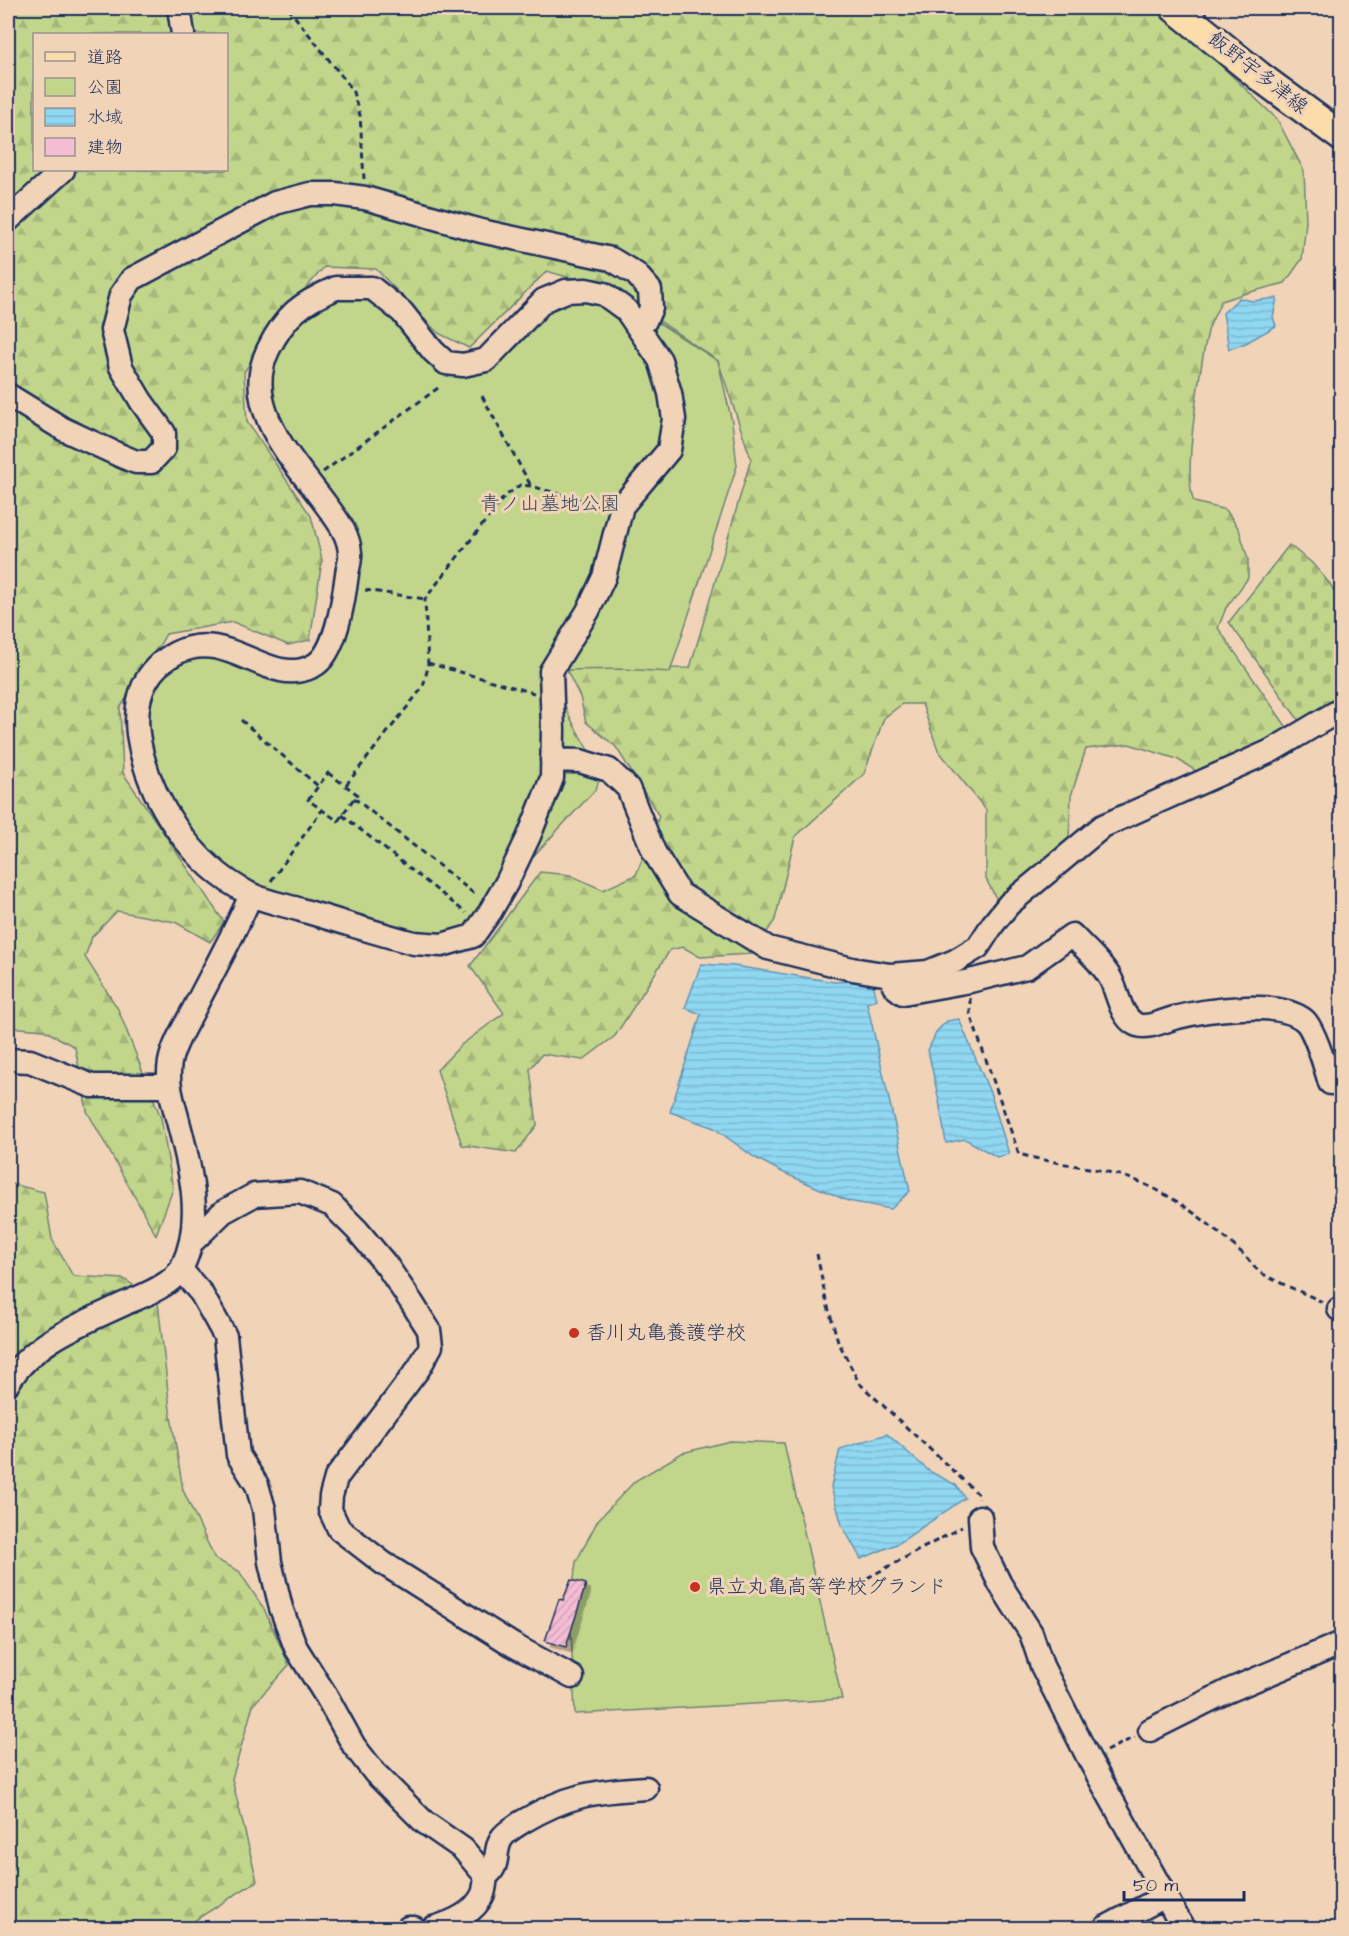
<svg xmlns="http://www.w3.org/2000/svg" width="1349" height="1936" font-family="'Architects Daughter','Klee One',sans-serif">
	<defs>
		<pattern id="forest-firs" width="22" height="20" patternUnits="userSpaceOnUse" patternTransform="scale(1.5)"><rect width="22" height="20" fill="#c1d68b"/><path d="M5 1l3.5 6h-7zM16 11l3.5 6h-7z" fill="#a5b87a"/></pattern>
		<pattern id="cemetery-stones" width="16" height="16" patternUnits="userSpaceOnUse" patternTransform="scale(1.5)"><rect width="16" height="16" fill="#c1d68b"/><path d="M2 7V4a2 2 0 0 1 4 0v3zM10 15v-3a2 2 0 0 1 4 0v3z" fill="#a5b87a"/></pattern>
		<pattern id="water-rules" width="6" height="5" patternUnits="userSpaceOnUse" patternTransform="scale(1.5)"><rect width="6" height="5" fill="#90d7f1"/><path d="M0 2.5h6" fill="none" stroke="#7cb9d1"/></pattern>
		<pattern id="building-hatch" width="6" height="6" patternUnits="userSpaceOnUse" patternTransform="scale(1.5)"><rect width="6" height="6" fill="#f5bdd3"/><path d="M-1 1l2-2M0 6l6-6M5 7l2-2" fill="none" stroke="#d1a3b8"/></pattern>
		<filter id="shadow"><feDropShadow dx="5.5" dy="5.5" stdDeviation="0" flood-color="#0004"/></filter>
	</defs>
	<rect width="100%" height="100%" fill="#f1d4b7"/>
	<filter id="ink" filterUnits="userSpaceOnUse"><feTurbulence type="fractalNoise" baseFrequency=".0167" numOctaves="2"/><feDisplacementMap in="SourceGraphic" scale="12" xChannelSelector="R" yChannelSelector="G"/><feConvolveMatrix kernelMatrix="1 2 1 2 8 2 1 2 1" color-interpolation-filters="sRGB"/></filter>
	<g filter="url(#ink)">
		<path fill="url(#forest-firs)" stroke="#6e8274" stroke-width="1.5" fill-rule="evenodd" d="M8 8H1161L1277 119 1304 171 1306 222 1302 259 1285 283 1243 294 1221 301C1217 311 1211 321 1208 331 1201 363 1182 476 1194 502L1226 510 1239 529 1248 559V578L1226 608 1218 628 1288 729 1199 773 1177 759 1129 744 1086 749 1071 796 1069 838 998 902 986 879V810L938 750 922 704H902L884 718 864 774 795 837 775 920 752 954 700 957 683 947 670 950 615 1036 583 1060 542 1054 530 1069 537 1125 516 1153 462 1145 437 1070 461 1045 504 1013 470 966 540 872 570 875 603 890 636 875 659 816 616 747 586 722 580 697 566 669 690 668 751 459 718 361 617 292 547 271 469 348 438 333 376 269 324 267 283 315 244 372 247 422 311 516 322 560 310 640 288 645 233 622 166 634 150 662 120 708 123 773 224 922 210 942 175 922 117 911 92 937 85 957 118 1009 161 1118 173 1189 156 1235 87 1111 75 1047 44 1030 8 1027ZM34 34H226V170H34Z
			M8 1183 44 1192 52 1239 73 1276 124 1279 158 1302 170 1410 183 1490 215 1559 239 1571 264 1609 289 1665 253 1705 232 1779 257 1881 189 1924 187 1928H8Z"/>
		<path fill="url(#cemetery-stones)" stroke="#6e8274" stroke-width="1.5" d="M1289 545 1312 563 1330 584 1341 603V701L1302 725 1229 622Z"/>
		<path fill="#c1d68b" stroke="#6e8274" stroke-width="1.5" d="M378 282 394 290 424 328 455 358 471 357 547 292 639 310 718 361 732 422 737 466 670 672 623 669 566 670C564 672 561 674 560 677 553 698 590 753 602 771L596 789 526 864 467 946 278 915 232 898 203 875 165 831 139 677 208 636 226 637 280 662 311 659 331 622 342 546 266 438 276 320Z
			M730 1441 784 1443 842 1699 575 1714 570 1611 576 1562 598 1520 635 1481 682 1453Z"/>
		<path fill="url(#water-rules)" stroke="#6194b6" stroke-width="1.5" d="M1239 298 1252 301 1277 298 1273 317 1276 326 1246 343 1229 349 1223 313Z
			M701 964 734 966 835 982 872 980 877 999 867 1003 910 1191 891 1209 848 1201 784 1173 754 1157 714 1128 670 1112 701 1014 685 1008Z
			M959 1019 991 1095 1009 1154 997 1157 965 1139 946 1143 939 1101 928 1050 937 1031 947 1021Z
			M887 1434 929 1471 956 1485 965 1498 899 1543 861 1559 842 1525 831 1487 840 1449Z"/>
		<path fill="url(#building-hatch)" stroke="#1b2f5e" stroke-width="1.5" filter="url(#shadow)" d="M571 1580 586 1584 566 1647 545 1641 559 1599 563 1600Z"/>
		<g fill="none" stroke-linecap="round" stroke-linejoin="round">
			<g stroke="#1b2f5e" stroke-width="27">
				<path id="minor" d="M179 8 183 34
					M8 220 63 170
					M336 288H372L402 312 433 351 446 363 463 365 486 360 544 300 566 291 586 290 604 294 626 310 660 360 670 393 674 419 669 450 622 506 604 577 588 611 551 671 553 730 552 778 529 836 507 882 490 912 473 936 442 945 414 943C376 933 339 921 301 910 285 905 266 902 250 894 192 865 147 798 138 734 134 700 143 670 176 653 229 626 268 689 313 666 336 655 344 597 347 574 348 567 351 559 350 553 349 534 337 520 327 506 295 462 240 408 268 350 285 315 301 303 336 288Z
					M8 395 63 429 119 455 136 462H151L164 448V433L141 401 121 367 112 330 121 295 132 279 275 203 310 194H335L365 198 481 231 611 259 636 274 650 290 651 308 645 321 639 327
					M552 760 580 761 609 770 628 788 654 852 680 894 768 948 852 969 890 975 928 972 955 961 978 947 993 924 1009 904 1103 826 1271 751 1342 709
					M890 975 894 986 903 993 970 981 1027 967 1072 935C1084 948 1100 961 1109 976 1118 990 1119 1015 1135 1024 1146 1030 1163 1021 1174 1018 1205 1010 1278 999 1304 1020 1314 1028 1326 1069 1330 1083L1342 1082
					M8 1060 30 1061 92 1086H169
					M192 1242 223 1212 254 1195 300 1192 332 1205 357 1230 387 1266 412 1303 429 1330 431 1346 419 1368 336 1478 331 1496 330 1510 339 1529 383 1563 513 1645 572 1677
					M181 1270 201 1293 225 1336 238 1455 257 1485 264 1509 270 1562 281 1608 296 1648 328 1699 354 1746 375 1773 424 1822 463 1849 486 1876C485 1882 485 1891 482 1896 473 1914 451 1923 433 1928
					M1339 1309 1342 1310
					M8 1383C33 1341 84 1323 126 1303 143 1296 174 1284 182 1267 204 1223 191 1170 179 1125 174 1104 166 1084 170 1062 174 1042 187 1023 196 1005 215 968 235 932 251 895
					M980 1517 982 1547 1000 1584 1031 1633 1042 1666 1089 1759 1183 1928
					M1150 1730 1228 1691 1342 1643
					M486 1876C501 1865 493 1853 501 1839 505 1832 516 1826 522 1822 567 1795 595 1791 646 1788
					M408 1928H414
					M1105 1928 1165 1896"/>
			</g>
			<g stroke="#1b2f5e" stroke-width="33">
				<path id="major" d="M1175 8 1259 76 1342 137"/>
			</g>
			<path stroke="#1b2f5e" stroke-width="3" stroke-dasharray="6 4.5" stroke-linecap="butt" d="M288 8 352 89 360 115 364 179
				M482 396 531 486
				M323 472 438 388
				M365 590 425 599
				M428 663 534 693
				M241 720 318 786
				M328 773 357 794 338 821 308 800Z
				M346 785 423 687 428 667 425 599 504 497 520 485 531 486 602 506
				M354 798 477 896
				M342 815 466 913
				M271 881 322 810
				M970 998V1014L1019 1154C1060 1166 1104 1166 1144 1184 1181 1200 1212 1226 1241 1252 1248 1258 1253 1267 1260 1272 1275 1282 1305 1293 1322 1302
				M817 1254 826 1300 838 1341 859 1383 979 1495V1499
				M858 1583 962 1527
				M1106 1751 1135 1737"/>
			<use href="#minor" stroke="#f1d4b7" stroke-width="22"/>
			<use href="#major" stroke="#faddab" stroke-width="28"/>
		</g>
	</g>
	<g fill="#c8321e" stroke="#f1d4b7" stroke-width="2">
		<circle cx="574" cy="1333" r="6"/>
		<circle cx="695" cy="1587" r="6"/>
	</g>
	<g text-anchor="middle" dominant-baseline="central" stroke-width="6" stroke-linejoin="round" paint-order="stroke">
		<g font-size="20" fill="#1b2f5e" stroke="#f1d4b7">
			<text transform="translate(1258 73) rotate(38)">飯野宇多津線</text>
		</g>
		<g font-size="20" fill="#344865" stroke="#f1d4b7">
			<text x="550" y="504">青ノ山墓地公園</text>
		</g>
		<g font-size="20" fill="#1b2f5e" stroke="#f1d4b7" text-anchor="start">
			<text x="586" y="1333">香川丸亀養護学校</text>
			<text x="707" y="1587">県立丸亀高等学校グランド</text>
		</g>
	</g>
	<rect width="1349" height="1936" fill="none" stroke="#f1d4b7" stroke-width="30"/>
	<rect x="15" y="15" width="1319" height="1906" fill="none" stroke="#1b2f5e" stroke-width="2" filter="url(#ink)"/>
	<rect x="33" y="33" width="195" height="138" fill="#f1d4b7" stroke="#9b9293" stroke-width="1.5"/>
	<rect x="45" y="52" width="30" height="9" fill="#faddab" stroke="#9b9293" stroke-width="1.5"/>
	<text x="87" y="63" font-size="18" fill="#1b2f5e">道路</text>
	<rect x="45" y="78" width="30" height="18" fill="#c1d68b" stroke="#9b9293" stroke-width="1.5"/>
	<text x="87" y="93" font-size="18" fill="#1b2f5e">公園</text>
	<rect x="45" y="108" width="30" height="18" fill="url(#water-rules)" stroke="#9b9293" stroke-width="1.5"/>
	<text x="87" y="123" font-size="18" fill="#1b2f5e">水域</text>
	<rect x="45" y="138" width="30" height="18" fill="#f5bdd3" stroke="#9b9293" stroke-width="1.5"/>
	<text x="87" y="153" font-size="18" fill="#1b2f5e">建物</text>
	<path d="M1124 1891v9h120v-9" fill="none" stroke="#1b2f5e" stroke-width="3"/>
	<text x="1133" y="1891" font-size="18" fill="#1b2f5e" stroke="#f1d4b7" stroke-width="4.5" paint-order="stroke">50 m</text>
</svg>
